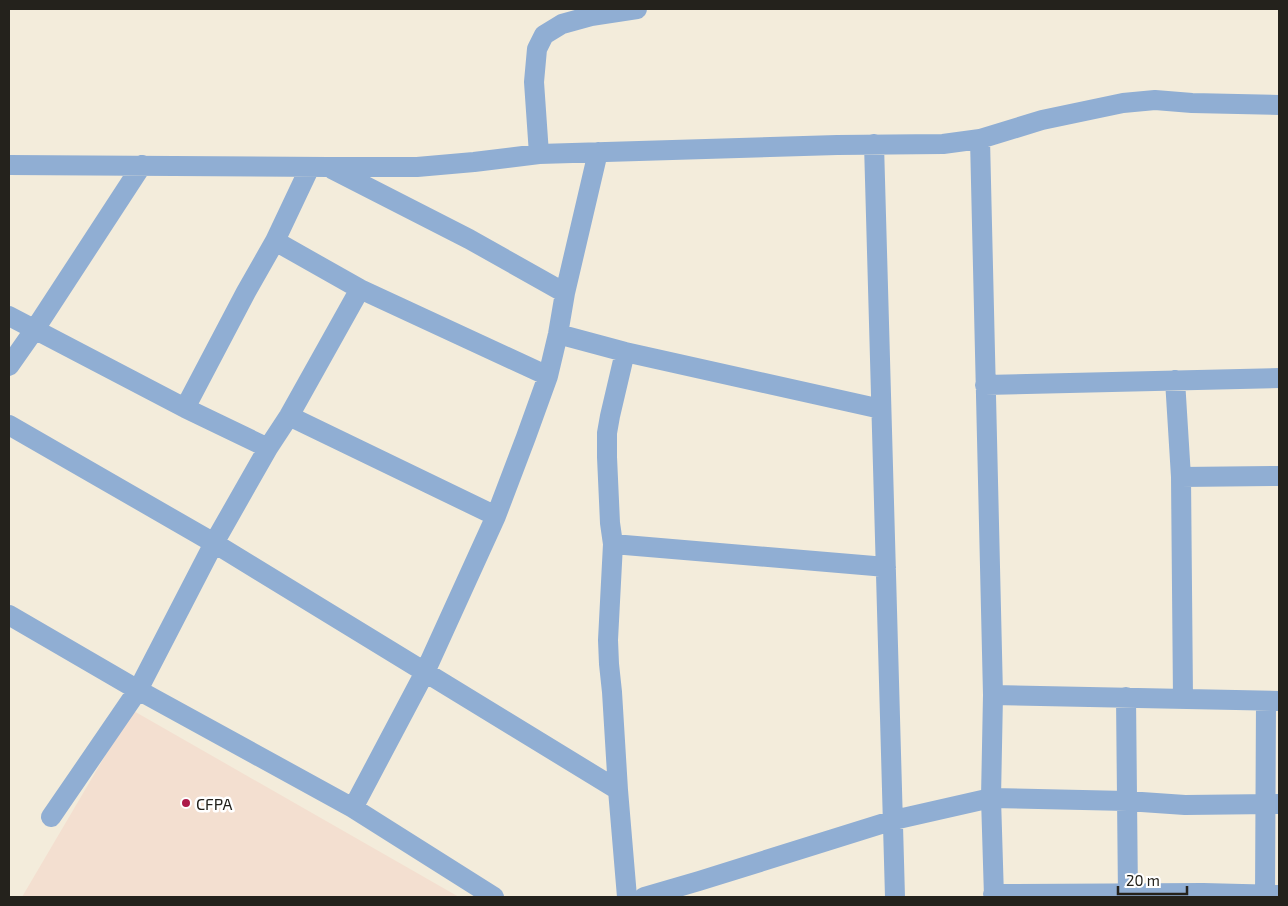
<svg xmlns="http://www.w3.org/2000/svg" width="1288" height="906" font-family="'Exo 2',sans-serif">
	<rect width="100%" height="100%" fill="#f3ecdb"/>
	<path fill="#f3dfd0" d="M132 710 459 897H22Z"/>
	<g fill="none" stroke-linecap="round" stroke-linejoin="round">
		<path stroke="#90aed3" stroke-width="20" d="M980 139 993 695 991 798 994 897
			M874 144 895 897
			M539 154 534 82 537 49 544 35 562 24 591 16 637 9
			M9 165 328 167H417L474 162 539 154 837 145 943 144 980 139 1042 120 1123 103 1155 100 1192 103 1279 105
			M332 169 469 239 565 293
			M275 241 310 167
			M9 316 185 408 268 448
			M558 334 625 352 881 409
			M625 352 610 416 607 433V457L610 523 613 544 608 640 609 664 612 692 618 790 627 897
			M9 366 35 329 142 165
			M1175 380 1181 477 1183 699
			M985 385 1279 378
			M185 408 246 292 275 241 360 289 548 376
			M289 416 496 516
			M9 425 214 543 618 790
			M1181 477 1279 476
			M613 544 886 567
			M9 615 138 690 353 808 494 897
			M993 695 1279 701
			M1126 697 1128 897
			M353 808 425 672 496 516 526 437 548 376 558 334 565 293 598 152
			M51 817 138 690 214 543 268 448 289 416 360 289
			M993 894 1203 893 1279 895
			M644 897 699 881 894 820 991 798 1127 801 1185 805 1279 804
			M1265 897 1266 701"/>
	</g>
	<circle fill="#ad1a49" stroke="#fff" stroke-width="2" cx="186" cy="803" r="5"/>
	<g text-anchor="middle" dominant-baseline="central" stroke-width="5" stroke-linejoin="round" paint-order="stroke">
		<g font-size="16" fill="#24221c" stroke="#fff" text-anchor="start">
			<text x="196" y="803">CFPA</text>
		</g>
	</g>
	<rect width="1288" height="906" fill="none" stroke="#24221c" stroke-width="20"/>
	<path d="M1118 886v8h69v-8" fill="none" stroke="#24221c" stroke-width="2.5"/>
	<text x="1126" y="886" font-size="15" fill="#24221c" stroke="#ffffff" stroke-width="4" paint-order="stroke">20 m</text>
</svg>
